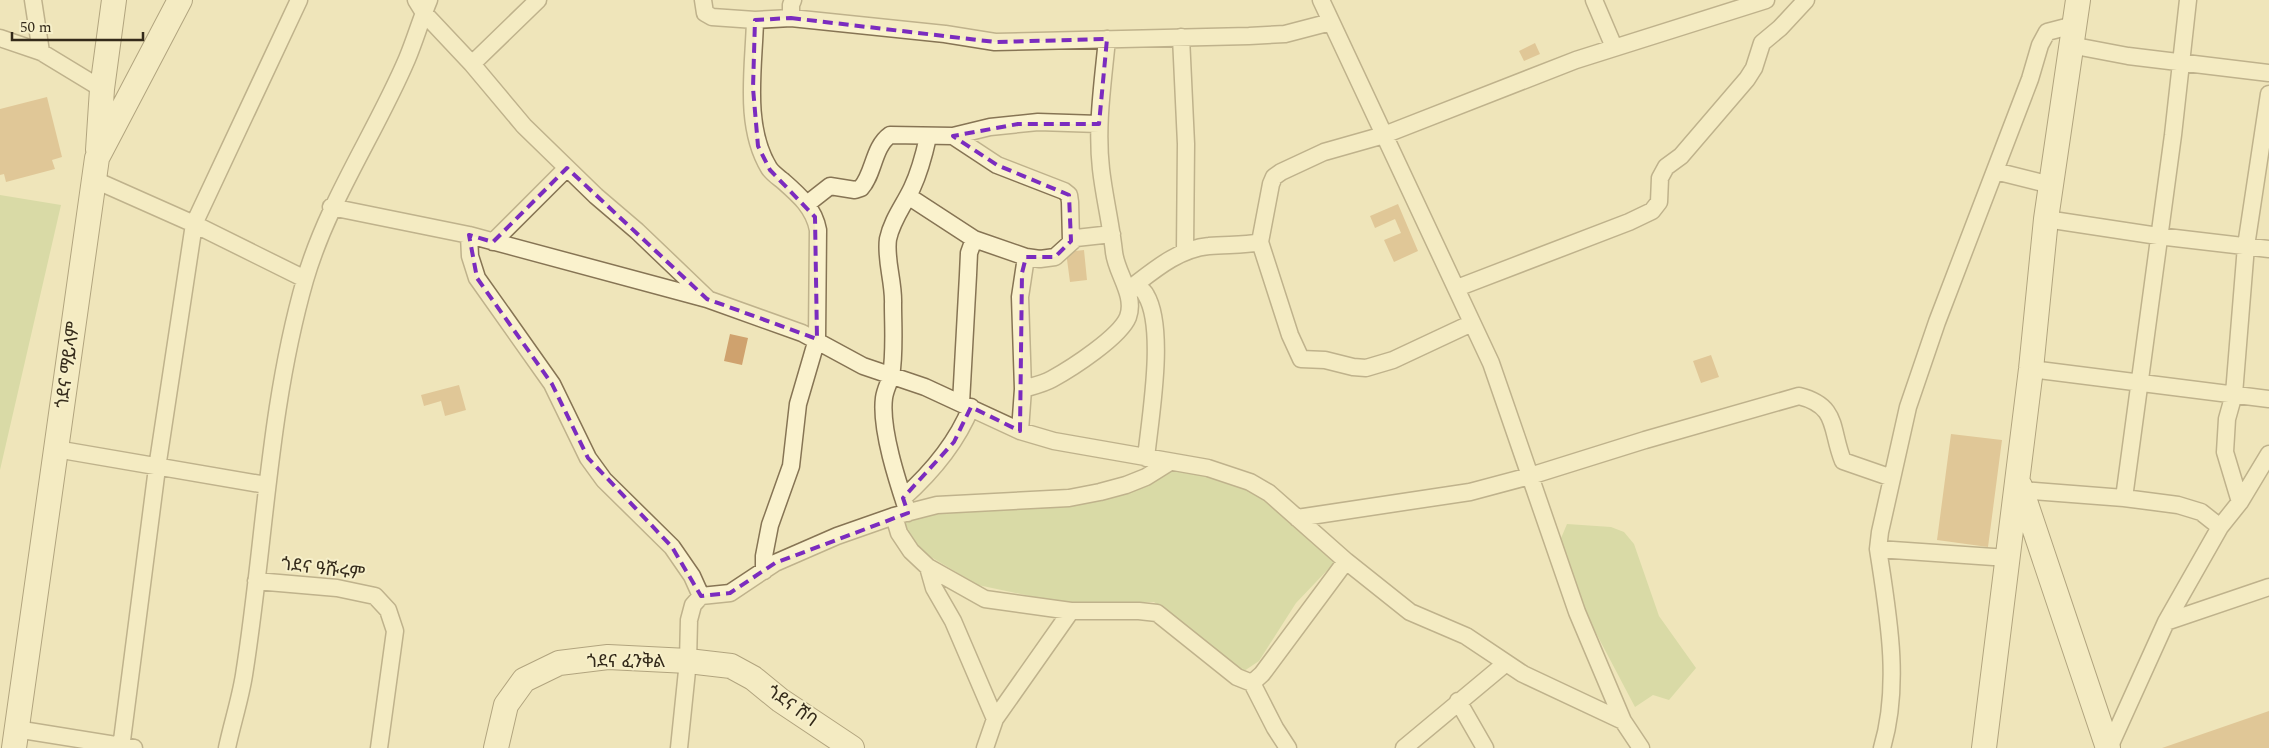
<svg xmlns="http://www.w3.org/2000/svg" width="2269" height="748" font-family="Spectral,'Noto Sans Ethiopic',serif">
	<rect width="100%" height="100%" fill="#efe5ba"/>
	<path fill="#becd8e" d="M0 195 61 205 0 470Z
		M1195 466 1259 487 1336 561 1296 603 1259 661 1244 671 1232 665 1154 602H1058L978 585 931 557 909 538 902 525 901 515 1075 496Z
		M1567 524 1611 527 1624 532 1634 544 1659 616 1696 668 1669 700 1653 695 1635 707 1586 614 1568 562 1559 543Z"/>
	<path fill="#cfa26e" d="M1535 43 1540 54 1524 61 1519 51Z
		M47 97 62 157 52 160 55 169 6 182 4 174 0 175V109Z
		M1398 204 1418 251 1394 262 1384 240 1401 233 1395 219 1375 228 1370 216Z
		M1084 250 1087 280 1070 282 1066 252Z
		M730 334 748 338 742 365 724 361Z
		M1711 355 1719 377 1701 383 1693 361Z
		M459 385 466 410 445 416 441 401 424 406 421 395Z
		M1951 434 2002 440 1988 547 1937 540Z
		M2269 711V748H2162Z"/>
	<g fill="none" stroke-linecap="round" stroke-linejoin="round">
		<g stroke="#867454" stroke-width="19">
			<path id="street" d="M33 0 41 52
				M416 0 424 13 472 64 524 126 596 196 637 231 707 298
				M703 0 705 13 712 17 755 20 791 18 945 34 995 42 1249 36 1285 34 1331 22
				M1321 0 1491 363 1577 612 1623 721 1641 748
				M1594 0 1614 47
				M791 18V5L793 0
				M755 20C754 67 743 125 769 168 772 173 778 177 783 181 799 195 814 208 818 230L817 339 798 404 791 466 770 525 764 556V571
				M1181 37 1186 144 1185 251
				M0 38 41 52 102 89
				M2070 45 2128 56 2269 73
				M472 64 538 0
				M953 136 997 165 1064 191 1069 195 1070 202 1071 241
				M1995 171 2051 185
				M95 180 194 224 305 279
				M908 196 974 239 1026 257 1040 259 1055 257 1076 238 1112 234
				M807 204 830 186 855 190 861 188C874 174 873 147 890 135L953 136 990 127 1038 122 1099 124
				M331 207 469 235 707 299 802 333 863 366 925 387 1020 431 1054 441 1208 468 1250 482 1269 493 1346 561 1410 612 1466 636 1523 674 1623 721
				M2046 219 2158 236 2269 249
				M469 235 470 256 477 278 552 384 588 458 604 480 672 547 692 576 701 596
				M493 242 567 168
				M1135 285C1139 288 1144 290 1146 295 1166 329 1150 418 1146 458
				M1457 288 1629 222 1652 211 1659 202 1660 178 1666 167 1681 156 1747 79 1754 68 1762 43 1780 28 1806 0
				M1128 290C1152 272 1177 249 1209 246 1226 244 1243 246 1260 242
				M1472 323 1393 360 1366 368 1353 367 1325 360 1301 359 1290 335 1260 242 1271 184 1274 177 1281 172 1324 152 1384 135 1576 60 1766 0
				M2031 369 2269 399
				M1023 389C1033 386 1043 384 1052 379 1072 368 1120 337 1128 317 1136 295 1116 273 1114 252 1111 224 1104 196 1101 169 1096 126 1103 82 1107 39
				M961 403 968 275 969 253 974 239
				M1020 431 1023 389 1020 297 1026 257
				M56 449 266 485
				M2021 490 2124 498 2173 135 2188 0
				M903 498C931 473 957 442 971 407
				M2124 498 2178 505 2201 512 2220 527
				M2240 502 2225 452 2227 419 2234 394 2246 246 2269 94
				M908 513C898 483 880 429 884 398 885 390 889 383 891 376 895 353 893 327 893 304 894 282 885 260 888 239 892 220 904 205 912 188 920 171 924 155 928 137
				M894 516 899 533 911 551 928 567 985 599 1071 611H1139L1157 613 1237 677 1252 683 1262 674 1346 561
				M1297 518 1470 492 1530 476 1645 440 1799 396C1839 406 1830 429 1843 461L1892 478
				M1878 549C1888 614 1901 684 1882 748
				M2008 558 1878 549 1880 532 1908 407 1937 322 2030 79 2040 45 2047 32 2074 25
				M928 567 934 588 953 621 995 719
				M256 581 337 588 375 596 388 610 395 631 379 748
				M2166 622 2269 587
				M1252 683 1275 728 1288 748
				M1458 701 1485 748
				M16 729 134 748
				M121 748 157 468 194 224 299 0
				M227 748C232 724 240 700 244 675 265 543 268 409 305 280 328 201 375 134 407 59 415 40 421 19 429 0
				M679 748 688 661 689 620 693 605 701 596 730 593 775 563 837 536 894 516 937 505 1069 498 1100 492 1126 485 1146 477 1170 462
				M985 748 995 719 1071 611
				M1404 748 1506 663
				M2109 748 2166 622 2220 527 2240 502 2269 454"/>
		</g>
		<g stroke="#685537" stroke-width="26">
			<path id="secondary" d="M98 150 102 89 114 0
				M2020 486 2108 748
				M14 748 97 158 180 0
				M496 748 506 705 524 680 559 663 608 657 688 661 731 666 753 678 780 700 852 748
				M1984 748 2031 369 2046 219 2078 0"/>
		</g>
		<use href="#street" stroke="#faf2cd" stroke-width="16"/>
		<use href="#secondary" stroke="#faf2cd" stroke-width="24"/>
	</g>
	<path d="M0 0H2269V748H0ZM791 18 995 42 1107 39 1099 124H1018L953 136 997 165 1069 195 1071 241 1055 257H1026L1022 273 1020 431 971 407 954 442 903 498 908 513 775 563 730 593 701 596 672 547 588 458 552 384 477 278 469 235 493 242 567 168 707 299 817 339 815 217 770 170 758 146 753 88 755 20Z" fill="#efe5ba" fill-opacity=".55" fill-rule="evenodd"/>
	<path fill="none" stroke="#7b2cbf" stroke-width="4" stroke-dasharray="10 6" stroke-linejoin="round" d="M791 18 995 42 1107 39 1099 124H1018L953 136 997 165 1069 195 1071 241 1055 257H1026L1022 273 1020 431 971 407 954 442 903 498 908 513 775 563 730 593 701 596 672 547 588 458 552 384 477 278 469 235 493 242 567 168 707 299 817 339 815 217 770 170 758 146 753 88 755 20Z"/>
	<g text-anchor="middle" dominant-baseline="central" stroke-width="4" stroke-linejoin="round" paint-order="stroke">
		<g font-size="18" fill="#342a1a" stroke="#f6efc9">
			<text transform="translate(68 365) rotate(-82)">ጎደና ማይላም</text>
			<text transform="translate(323 569) rotate(7)">ጎደና ዓሹሩም</text>
			<text x="626" y="661">ጎደና ፈንቅል</text>
			<text transform="translate(792 706) rotate(36)">ጎደና ሸባ</text>
		</g>
	</g>
	<path d="M12 32v8h131v-8" fill="none" stroke="#342a1a" stroke-width="2.5"/>
	<text x="20" y="32" font-size="15" fill="#342a1a" stroke="#f6efc9" stroke-width="4" paint-order="stroke">50 m</text>
</svg>
